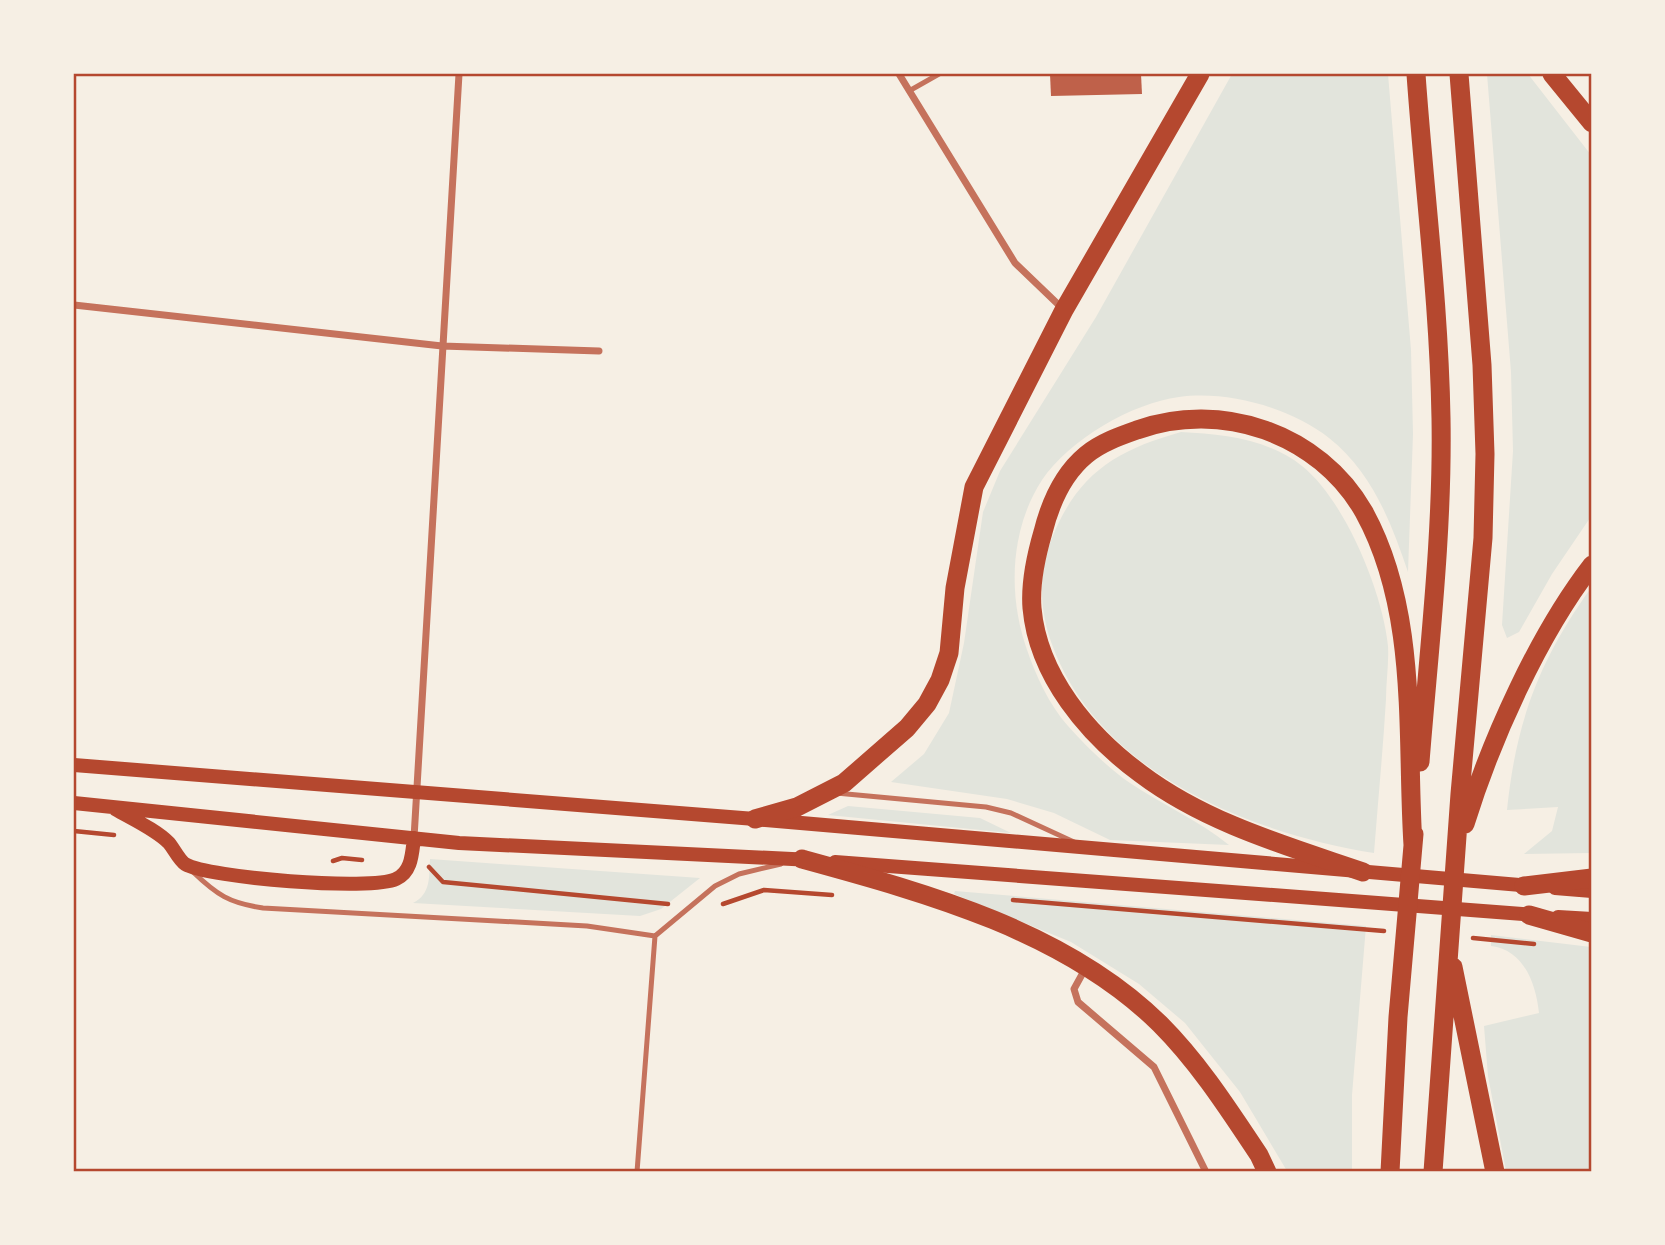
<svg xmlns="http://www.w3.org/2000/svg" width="1665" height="1245" font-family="'Noto Sans',sans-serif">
	<rect width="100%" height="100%" fill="#f6efe4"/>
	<path fill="#e2e4dc" d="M1232 74H1388L1411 350 1413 434 1408 572C1391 522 1372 472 1329 438 1292 408 1227 390 1179 397 1132 403 1069 440 1042 480 1010 529 1008 594 1026 647 1035 674 1049 705 1068 726 1085 745 1109 769 1130 783 1163 805 1198 820 1229 845L1110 840 1054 813 1007 799 891 782 924 754 949 713 964 643 983 512 1000 471 1096 317Z
		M1487 74H1528L1591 155 1592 515 1552 574 1519 632 1507 638 1502 625 1513 451 1511 372Z
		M1181 432C1223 434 1268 439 1302 466 1345 500 1383 593 1388 646 1389 663 1386 682 1386 699 1383 750 1378 801 1374 853 1250 833 1100 773 1053 647 1039 611 1038 574 1052 538 1078 473 1117 450 1181 432Z
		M1591 588V853L1524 854 1552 831 1558 807 1507 810C1516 722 1539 660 1591 588Z
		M848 806 980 818 1011 833 828 815Z
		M430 859 700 878 661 909 640 916 413 903C431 894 429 877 430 859Z
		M955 891 1366 926 1352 1095V1171H1287L1240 1092 1185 1023 1139 984 1071 942 954 894Z
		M1491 935 1591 947V1171H1506L1488 1076 1484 1026 1539 1013C1536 984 1524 950 1491 946Z"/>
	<path fill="#bf614a" d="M1050 74H1141L1142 94 1051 96Z"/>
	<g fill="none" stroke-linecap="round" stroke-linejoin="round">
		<path stroke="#b5482f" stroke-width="4.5" d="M74 831 114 835
			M333 861 342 858 362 860
			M429 867 443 882 668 904
			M1013 900 1384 931
			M723 904 764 890 832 895
			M1473 938 1534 944"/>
		<path stroke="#c5725c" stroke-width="5" d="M909 91 939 74
			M836 793 986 807 1011 813 1074 842
			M192 871C217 895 229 903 263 908L587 926 655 936 715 886 739 874 781 864
			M637 1172 655 936"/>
		<path stroke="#c5725c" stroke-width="7" d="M899 74 1015 263 1064 310
			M74 305 442 346 599 351
			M414 838 459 74
			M1085 969 1074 989 1078 1002 1154 1067 1206 1172"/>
		<path stroke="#b5482f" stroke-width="14" d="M74 765 755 819 1531 886
			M74 803 459 843 812 860
			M115 809C132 819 155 829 169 843 174 849 179 860 185 864 208 878 372 891 396 879 412 872 412 853 414 838
			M835 862 1537 915
			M1555 888 1592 891
			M1558 917 1592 919"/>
		<path stroke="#b5482f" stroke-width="19" d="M1416 74C1424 188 1439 302 1441 418 1443 533 1429 648 1420 762
			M1552 74 1592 123
			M755 819 797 807 844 783 907 728 927 704 940 680 949 653 955 588 974 487 1064 310 1200 74
			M1465 824C1491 740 1538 635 1592 565
			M802 859C926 893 1066 931 1160 1024 1199 1063 1229 1110 1259 1155L1267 1172
			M1363 872C1287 846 1206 823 1141 774 1088 735 1038 676 1032 608 1030 583 1036 556 1043 532 1050 504 1063 474 1086 455 1100 443 1120 436 1137 430 1221 400 1319 433 1364 512 1419 612 1406 735 1413 845
			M1524 886 1592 878
			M1529 915 1592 933
			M1453 967 1495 1172
			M1390 1172 1398 1017 1414 834
			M1433 1172 1460 794 1483 538 1485 454 1482 365 1459 74"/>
	</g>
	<rect width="1665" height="1245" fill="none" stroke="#f6efe4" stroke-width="150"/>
	<rect x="75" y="75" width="1515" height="1095" fill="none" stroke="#b5482f" stroke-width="2.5"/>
</svg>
